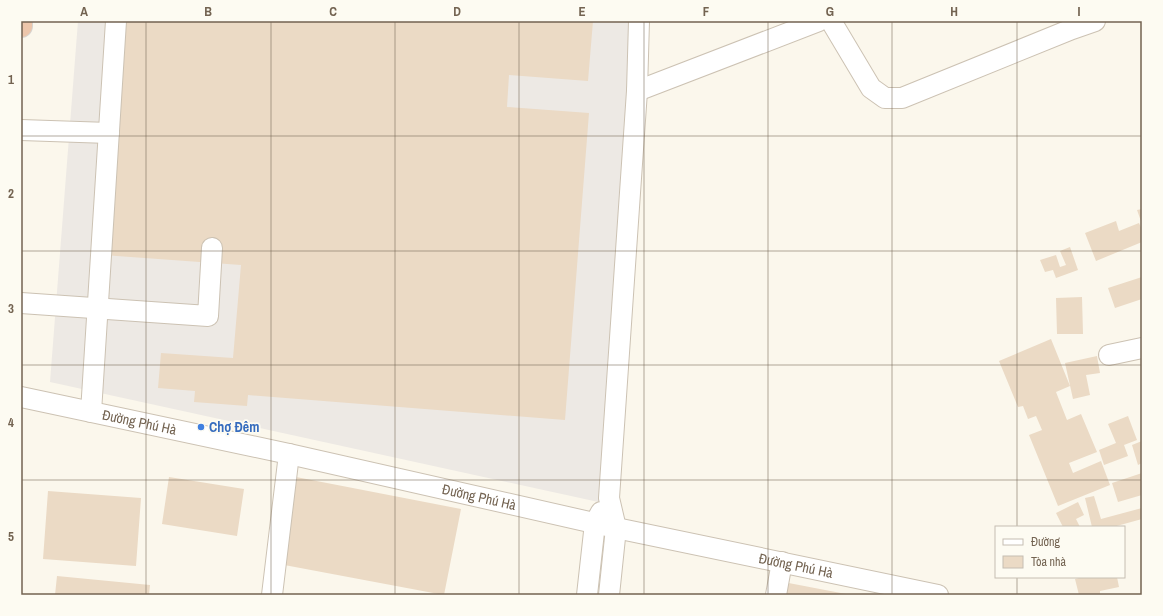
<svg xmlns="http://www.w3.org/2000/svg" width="1163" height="616" font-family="'Archivo Narrow',sans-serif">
	<rect width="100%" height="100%" fill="#fbf7ec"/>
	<path fill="#ede9e4" d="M78 21H645L603 503 50 382Z"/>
	<path fill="#ebdac5" d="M122 21H593L588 81 509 75 507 107 589 113 565 420 248 395 247 406 194 402 195 391 158 388 161 353 233 358 241 265 103 255Z
		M1142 209V224L1137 210Z
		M1116 221 1119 231 1139 223 1142 230V242L1096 261 1085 233Z
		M1070 247 1078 270 1056 278 1053 270 1045 272 1040 260 1056 255 1060 267 1066 265 1060 251Z
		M1142 277V299L1115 308 1108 288Z
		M1082 297 1083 334H1057L1056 298Z
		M1051 339 1070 386 1056 392 1067 420 1081 414 1097 452 1069 463 1073 473 1101 461 1110 485 1058 506 1029 435 1042 430 1036 416 1028 419 1023 406 1018 407 999 361Z
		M1097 356 1100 373 1086 375 1090 395 1073 399 1065 363Z
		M1128 416 1137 440 1124 445 1128 456 1104 465 1099 450 1116 443 1108 424Z
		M1142 441V463L1138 465 1132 445Z
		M1142 473V495L1118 502 1112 483Z
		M169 477 244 489 237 536 162 524Z
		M296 477 461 509 444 595 279 564Z
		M48 491 141 498 136 566 43 559Z
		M1094 496 1101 519 1142 508V519L1113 527H1092L1085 498Z
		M1078 502 1084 515 1076 519 1080 527H1063L1056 513Z
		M57 576 150 585 149 595H55Z
		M1083 577H1117L1119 587 1100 591V595H1079L1075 579Z
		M773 580 846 594V595H770Z"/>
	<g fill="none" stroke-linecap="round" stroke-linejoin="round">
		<g stroke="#ccc2b3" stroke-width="22">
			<g id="minor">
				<path d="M831 21 871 88 885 98H902L1072 29 1095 21"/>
				<path d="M637 91 819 21"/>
				<path d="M21 130 109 133"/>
				<path d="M21 303 208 316 212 248"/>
				<path d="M1109 355 1142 348"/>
				<path id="s1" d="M21 397 289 454 616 528 938 595"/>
				<path d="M91 412 116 21"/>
				<path d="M272 595 289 454"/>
				<path d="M587 595 595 523 601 512"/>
				<path d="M609 595 616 528 609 498 637 91 639 21"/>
				<path d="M776 595 782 562"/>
			</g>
		</g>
		<g stroke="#d8d3ce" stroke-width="24">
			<path id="highway" d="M21 26V21"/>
		</g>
		<use href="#minor" stroke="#fff" stroke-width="20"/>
		<use href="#highway" stroke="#edc6ab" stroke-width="22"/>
	</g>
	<path fill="none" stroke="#736351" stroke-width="1" stroke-opacity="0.55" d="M146 21V595M271 21V595M395 21V595M519 21V595M644 21V595M768 21V595M892 21V595M1017 21V527M21 136H1142M21 251H1142M21 365H1142M21 480H1142M1017 577V595"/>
	<circle fill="#3f7fe0" stroke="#fdfbf2" stroke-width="1.5" cx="201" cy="427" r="4"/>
	<g text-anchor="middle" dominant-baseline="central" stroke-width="3.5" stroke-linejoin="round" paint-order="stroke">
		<g font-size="14" fill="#736351" stroke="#fdfbf2">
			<text stroke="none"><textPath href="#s1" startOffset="121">Đường Phú Hà</textPath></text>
			<text stroke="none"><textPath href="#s1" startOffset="469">Đường Phú Hà</textPath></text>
			<text stroke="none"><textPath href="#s1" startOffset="793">Đường Phú Hà</textPath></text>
		</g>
		<g font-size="14" font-weight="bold" fill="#366cbe" stroke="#fdfbf2" text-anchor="start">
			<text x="209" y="427">Chợ Đêm</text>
		</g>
	</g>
	<rect width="1163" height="616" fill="none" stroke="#fdfbf2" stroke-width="44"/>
	<rect x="995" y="526" width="130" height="52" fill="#fdfbf2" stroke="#c6beb2"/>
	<rect x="1003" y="539" width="20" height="6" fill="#ffffff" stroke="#c6beb2"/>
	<text x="1031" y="546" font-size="12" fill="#736351">Đường</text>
	<rect x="1003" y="556" width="20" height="12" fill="#ebdac5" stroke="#c6beb2"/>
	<text x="1031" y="566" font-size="12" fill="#736351">Tòa nhà</text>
	<rect x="22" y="22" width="1119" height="572" fill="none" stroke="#736351" stroke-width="1.5"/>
	<g font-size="13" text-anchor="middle" font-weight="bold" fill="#736351">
		<text x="84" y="16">A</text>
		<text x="208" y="16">B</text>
		<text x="333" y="16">C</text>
		<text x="457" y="16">D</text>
		<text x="582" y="16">E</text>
		<text x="706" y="16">F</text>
		<text x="830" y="16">G</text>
		<text x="954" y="16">H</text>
		<text x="1079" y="16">I</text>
		<text x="11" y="84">1</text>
		<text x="11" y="198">2</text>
		<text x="11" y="313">3</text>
		<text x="11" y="427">4</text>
		<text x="11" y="541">5</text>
	</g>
</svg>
